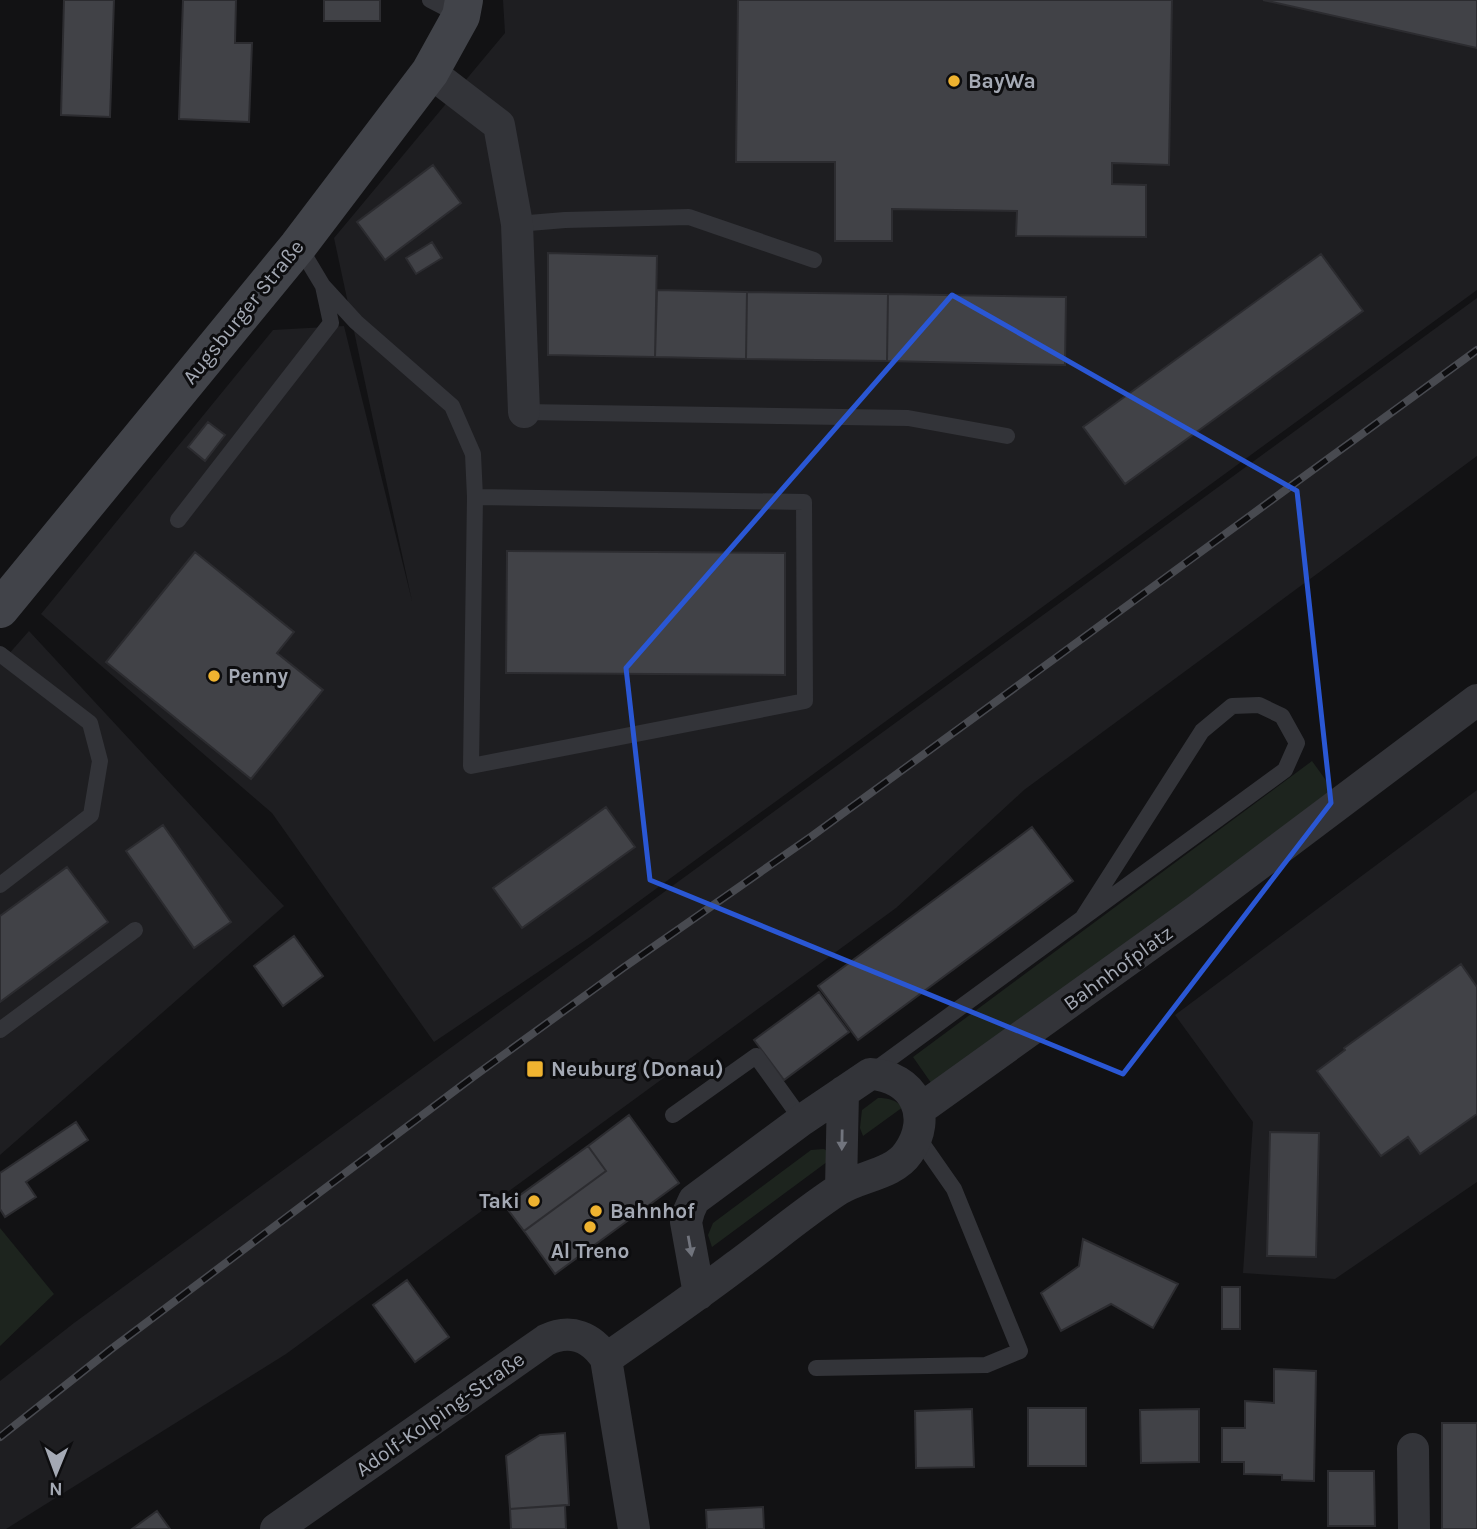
<svg xmlns="http://www.w3.org/2000/svg" width="1477" height="1529" font-family="Karla,sans-serif">
	<rect width="100%" height="100%" fill="#121214"/>
	<path fill="#1e1e21" d="M503 0H1477V290L590 937 434 1042 272 813 41 614 273 330 344 326 412 601 334 238 505 33Z
		M1477 298V456L1024 790 896 908 286 1354 6 1529H0V1381L74 1323Z
		M29 631 284 906 0 1155V664Z
		M1477 790V1182L1335 1279 1243 1273 1253 1122 1175 1015Z"/>
	<path fill="#1d241e" d="M1312 761 1333 790 934 1087 913 1057Z
		M878 1098C889 1098 895 1100 903 1107L863 1136 860 1128 862 1110Z
		M824 1149 835 1156 712 1247 708 1235 713 1223 811 1150Z
		M0 1228 54 1294 0 1346Z"/>
	<path fill="#414247" stroke="#2c2c30" stroke-width="2" d="M64 0H114L110 117 61 115Z
		M183 0H236L235 43H252L249 122 179 119Z
		M324 0H380V21H324Z
		M738 0H1172L1169 165 1112 163V184L1146 185V237L1016 236 1017 211 892 209V241H835V162H736Z
		M1263 0H1477V48Z
		M433 165 461 203 385 260 357 222Z
		M432 242 442 258 416 274 406 258Z
		M548 253 657 256 655 357 548 355Z
		M1321 254 1363 311 1125 484 1083 427Z
		M657 290 747 292 746 359 655 357Z
		M747 292 888 294 887 361 746 359Z
		M888 294 1066 297 1065 365 887 361Z
		M208 422 225 435 205 461 188 447Z
		M507 551 785 553V675L506 673Z
		M195 552 294 632 277 653 323 690 251 779 106 662Z
		M606 807 635 847 522 928 493 888Z
		M163 825 231 922 194 948 126 851Z
		M1032 827 1073 881 858 1040 818 986Z
		M67 867 108 922 0 1002V916Z
		M294 936 323 976 283 1006 254 966Z
		M1461 964 1477 987V1114L1420 1154 1408 1137 1381 1156 1317 1071 1345 1050 1344 1048Z
		M819 992 849 1032 784 1080 754 1040Z
		M629 1115 679 1183 555 1274 524 1231 606 1171 588 1146Z
		M76 1122 88 1140 26 1182 36 1197 5 1217 0 1209V1173Z
		M1270 1132 1319 1133 1316 1257 1267 1256Z
		M588 1146 606 1171 524 1231 505 1206Z
		M1083 1239 1178 1284 1153 1328 1111 1304 1061 1331 1041 1293 1079 1266Z
		M407 1280 449 1337 415 1362 373 1305Z
		M1222 1287H1240V1329H1222Z
		M1274 1369 1316 1371 1314 1481 1282 1480V1475L1244 1474V1462H1222V1428H1245V1401L1274 1403Z
		M1028 1408H1086V1466H1028Z
		M972 1409 974 1467 916 1468 915 1411Z
		M1199 1409V1462L1141 1463 1140 1410Z
		M1442 1423H1477V1529H1442Z
		M565 1433 569 1505 510 1509 506 1456 540 1435Z
		M1328 1471H1374L1375 1526H1328Z
		M565 1505 566 1529H511L510 1509Z
		M763 1507 764 1529H707L706 1510Z
		M157 1511 170 1529H132Z"/>
	<g fill="none" stroke-linecap="round" stroke-linejoin="round">
		<path stroke="#333439" stroke-width="16" d="M430 0 461 16
			M517 224 565 220 689 217 814 260
			M323 286 356 322 452 406 473 454 475 497 471 766 805 701 804 502 475 497
			M524 412 908 418 1007 436
			M178 520 331 323 323 286 299 246
			M0 654 90 723 100 761 91 815 0 885
			M0 1030 135 930
			M872 1072 1285 770 1297 743 1282 716 1259 705 1232 706 1202 731 1083 917
			M673 1115 756 1056 802 1120
			M816 1368 986 1365 1020 1351 954 1189 917 1136"/>
		<path stroke="#333439" stroke-width="32" d="M430 72 499 125 517 224 524 412
			M919 1110 1195 912 1477 700
			M841 1188 843 1092
			M606 1359C650 1328 694 1298 736 1266 770 1241 803 1213 838 1190 859 1176 893 1175 908 1153 934 1116 914 1076 870 1074L802 1120 694 1200 689 1211 686 1222 699 1294
			M1413 1449 1414 1529
			M276 1529 546 1340C571 1328 592 1337 606 1359L634 1529"/>
		<path stroke="#414349" stroke-width="38" d="M0 609 298 246 430 72 461 16 464 0"/>
		<g stroke="#484a50" stroke-width="8">
			<path id="rail" d="M0 1437 110 1350 473 1077 623 968 812 836 1477 350"/>
		</g>
		<use href="#rail" stroke="#0d0d0f" stroke-width="5" stroke-dasharray="16" stroke-linecap="butt"/>
	</g>
	<defs><path id="oneway-solid" d="M-6-.8H1V-3.2L6.5 0L1 3.2V.8H-6Z" transform="scale(1.75)"/></defs>
	<g fill="#71747d">
		<use href="#oneway-solid" transform="translate(842 1140) rotate(91)"/>
		<use href="#oneway-solid" transform="translate(690 1246) rotate(80)"/>
	</g>
	<path fill="none" stroke="#2a57d4" stroke-width="5" stroke-linejoin="round" d="M952 295 1297 491 1331 803 1123 1074 650 880 626 668Z"/>
	<g fill="#efb330" stroke="#0d0d0f" stroke-width="2.5">
		<circle cx="954" cy="81" r="7"/>
		<circle cx="214" cy="676" r="7"/>
		<rect x="526" y="1060" width="18" height="18" rx="3.5"/>
		<circle cx="534" cy="1201" r="7"/>
		<circle cx="596" cy="1211" r="7"/>
		<circle cx="590" cy="1227" r="7"/>
	</g>
	<g text-anchor="middle" dominant-baseline="central" stroke-width="6" stroke-linejoin="round" paint-order="stroke">
		<g font-size="21" font-weight="bold" fill="#a4a9b4" stroke="#0d0d0f" text-anchor="start">
			<text x="968" y="81">BayWa</text>
			<text x="228" y="676">Penny</text>
			<text x="551" y="1069">Neuburg (Donau)</text>
			<text x="520" y="1201" text-anchor="end">Taki</text>
			<text x="610" y="1211">Bahnhof</text>
			<text x="590" y="1251" text-anchor="middle">Al Treno</text>
		</g>
		<g font-size="21" fill="#a4a9b4" stroke="#0d0d0f">
			<text transform="translate(243 312) rotate(-51)">Augsburger Straße</text>
			<text transform="translate(1118 968) rotate(-36)">Bahnhofplatz</text>
			<text transform="translate(440 1414) rotate(-35)">Adolf-Kolping-Straße</text>
		</g>
	</g>
	<g transform="translate(56 1473) rotate(181)" stroke="#0d0d0f" stroke-width="5" paint-order="stroke">
	<path d="M0-5L12 26L0 18L-12 26Z" fill="#a4a9b4"/>
	<text y="-10" font-size="19" font-weight="bold" text-anchor="middle" fill="#a4a9b4">N</text>
	</g>
</svg>
